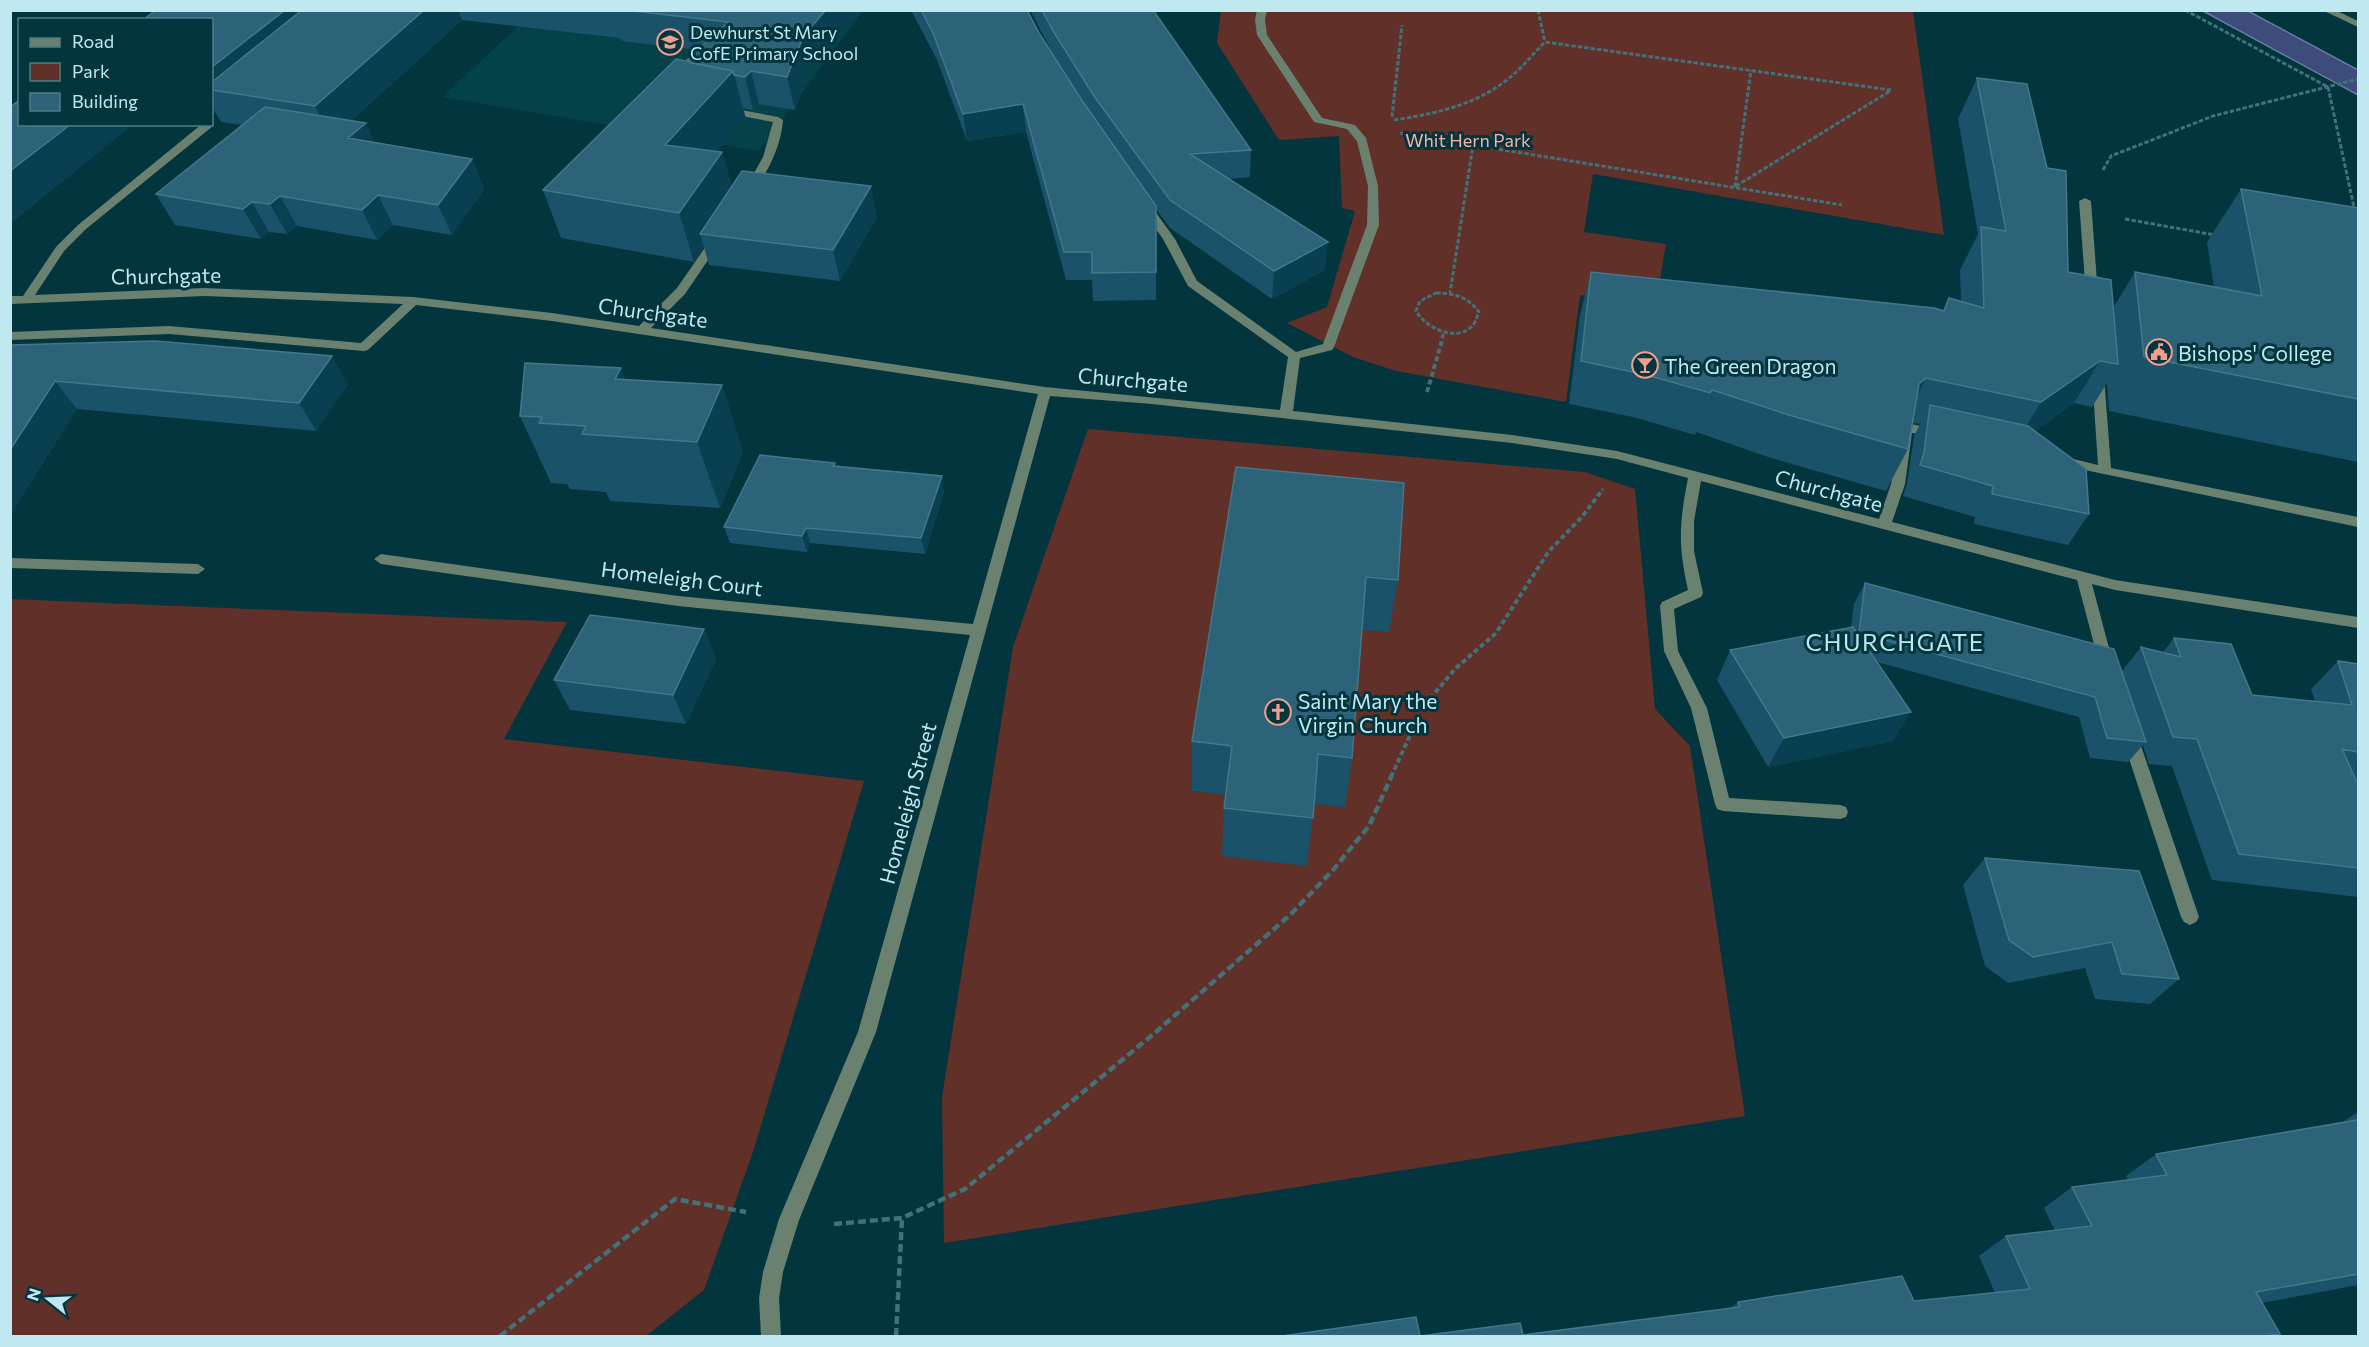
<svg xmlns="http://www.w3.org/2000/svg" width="2369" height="1347" font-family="Commissioner,sans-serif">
	<rect width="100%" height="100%" fill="#02353d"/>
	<path fill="#054149" d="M534 11H863L759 151 442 97Z"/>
	<path fill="#613029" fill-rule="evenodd" d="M1221 10 1913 11 1944 235 1593 174 1584 232 1666 244 1656 303 1580 295 1566 402 1396 371 1353 357 1287 323 1327 307 1355 211 1342 208 1339 136 1279 140 1217 43Z
		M1088 429 1585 472 1635 489 1655 709 1690 746 1745 1116 944 1243 942 1097 1013 647ZM1395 536 1358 629 1344 807 1192 791Z
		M11 599 567 622 504 739 864 781 754 1149 704 1290 646 1336H11Z"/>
	<path fill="#3d4c7b" stroke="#647b9e" stroke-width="1.5" d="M2203 11H2248L2358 70V95Z"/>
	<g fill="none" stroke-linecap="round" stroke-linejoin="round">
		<path stroke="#417179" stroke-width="3" stroke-dasharray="4.5 2" stroke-linecap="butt" d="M1538 10 1545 42
			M2185 10 2328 87 2355 212
			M1392 117 1402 25
			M1394 120C1434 114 1476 105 1508 79 1522 68 1533 54 1545 42L1891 90
			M1400 133 1473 145 1450 293
			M1473 145 1842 205
			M2103 170 2111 156 2213 116 2358 79
			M1736 186 1890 91
			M1735 187 1751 70
			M2125 219 2215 235
			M1436 293C1454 293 1468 297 1479 312 1477 316 1476 322 1473 325 1457 344 1425 327 1416 311L1420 301Z
			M1442 338 1444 332"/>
		<path stroke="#417179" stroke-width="4" stroke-dasharray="5 3" stroke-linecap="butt" d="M1427 392 1443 337
			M1391 777 1423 707 1456 668 1496 633 1549 551 1581 518 1603 489"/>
		<path stroke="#417179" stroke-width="4.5" stroke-dasharray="8 4" stroke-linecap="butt" d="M834 1224 902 1218 965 1189 1150 1037 1290 915 1333 870 1369 826 1392 775
			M500 1336 675 1199 746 1212
			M896 1336 902 1218"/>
		<path fill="#6b816f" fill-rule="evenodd" d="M1257 10H1267L1265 20 1267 35 1322 118 1355 125 1366 138 1378 186 1379 225 1334 347 1332 350 1300 358 1293 411 1512 435 1617 451 1879 519 1891 484 1900 427 1906 423 1940 430 1941 433 1935 437 1912 433 1905 484 1892 522 2115 580 2358 617V628L2115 590 2092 584 2113 663 2111 667H2101L2099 663 2077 580 1701 481 1694 521V551L1703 593 1701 597 1674 609 1678 651 1707 708 1729 798 1840 805 1846 807 1848 812 1846 817 1840 819 1723 811 1717 809 1715 804 1691 708 1664 651 1660 606 1662 602 1688 590C1678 544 1679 525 1688 478L1617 459 1512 443 1152 404 1050 396 876 1032 799 1220 783 1272 779 1298 781 1336H761L759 1298 763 1272 779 1219 858 1032 970 635 678 606 381 564 374 559 381 554 678 596 973 624 1038 394 552 321 416 305 368 350 364 351 169 334 10 340V332L169 326 361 343 403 304 205 296 10 304V296H23L56 247 78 225 202 124H212V121L214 124 213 126 86 229 64 251 35 295 205 288 413 297 552 313 639 326 677 288 713 236 717 235 723 238 685 294 651 328 1045 387 1280 410 1288 357 1188 286 1163 239 1139 205 1141 203H1149L1175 239 1197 281 1296 352 1323 344 1367 225 1368 186 1357 141 1347 129 1314 122 1257 35 1255 20Z
			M2322 10H2335L2358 21V27Z
			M725 107 778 117 783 120C781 147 768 171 753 193H745L744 191 763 157 773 122 721 112V108Z
			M2085 198 2091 201 2098 295 2092 299 2086 295 2079 201Z
			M2098 372 2104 376 2111 468 2358 517V527L2056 464 2054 461 2056 458 2061 456 2098 465 2092 376Z
			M10 558 198 564 205 569 198 574 10 568Z
			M2129 728 2134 730 2137 734 2199 917 2196 922 2190 925 2184 922 2181 917 2121 734 2124 730Z"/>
	</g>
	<path fill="#1a5369" d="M156 10H862L810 68 795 110 759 104 753 110 743 108 746 119 717 151 722 152 732 187 877 217 840 281 709 265 704 247 694 262 561 238 543 190 688 62 687 60 698 50 621 41 620 38 462 20 351 121 375 143 472 159 484 189 452 235 393 225 377 240 297 226 287 234 269 232 261 239 175 225 156 194 242 125 221 122 215 112 212 115V20Z
		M911 10H1027L1039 33 1055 58 1030 10H1153L1251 150 1250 177 1229 179 1325 270 1272 299 1170 228 1156 209V300L1093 301 1092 280H1066L1026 132 967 141 937 60Z
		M1977 78 2068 272 2113 308 2135 272 2214 287 2207 242 2241 189 2358 210V462L2109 411 2107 383 2092 407 2074 403 2035 431 2089 514 2068 545 1974 524 1975 517 1903 496 1907 484 1914 436 1920 424 1913 423 1908 449 1886 491 1771 458 1696 432 1695 435 1633 417 1569 404 1580 315 1591 272 1943 310 1949 298 1961 301 1960 270 1978 234 1958 119Z
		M10 345 348 384 316 431 77 409 10 515Z
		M625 380 722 385 743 452 720 508 610 501 606 492 570 489 567 484 551 483 520 416Z
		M835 463 836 467 944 492 925 554 810 543 807 552 730 543 724 527Z
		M1236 467 1398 580 1389 632 1362 630 1352 758 1345 807 1314 804 1307 866 1222 856 1224 808 1226 795 1192 791V741Z
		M1865 583 2122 671 2141 647 2163 652 2174 638 2252 695 2315 701 2311 689 2338 661 2358 664V897L2212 880 2172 766 2149 764 2143 745 2128 762 2090 758 2079 717 1877 662 1893 741 1768 767 1717 680 1730 650 1851 627 1854 604Z
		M704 629 716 659 686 724 570 710 554 680Z
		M1985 858 2179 979 2150 1004 2095 999 2085 968 2008 983 1985 966 1963 885Z
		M2358 1112V1285L2262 1303 2280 1334 2275 1336H1282L1523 1335 1731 1308 1738 1302 1914 1301 1995 1293 1979 1256 2006 1236 2055 1231 2044 1208 2072 1187 2128 1180 2126 1176 2156 1154 2341 1123Z"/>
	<path fill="#094051" d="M285 10H342L212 90V67Z
		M424 10H458L462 20 331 139 315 106Z
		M826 10H862L810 68 795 110 787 77 804 35Z
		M733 71 746 119 680 194 665 145Z
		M751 71 759 104 753 110 745 77Z
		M1023 104 1026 132 967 141 963 114Z
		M212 105 215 112 212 115Z
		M366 123 380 153 348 138Z
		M71 124H134L10 224V171Z
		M722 152 736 200 700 234 704 247 694 262 679 213Z
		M472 159 484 189 452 235 438 205Z
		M871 186 877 217 840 281 833 250Z
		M378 195 393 225 377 240 362 210Z
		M280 196 297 226 287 234 270 204Z
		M252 202 269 232 261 239 243 209Z
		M1156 206 1157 234 1156 300Z
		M1328 242 1325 270 1272 299 1274 271Z
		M332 356 348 384 316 431 299 403Z
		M2100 361 2074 403 2015 445 2041 402Z
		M621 368 646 435 615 379Z
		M1926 378 1905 421 1919 384Z
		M55 381 77 409 10 515V450Z
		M722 385 743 452 720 508 697 442Z
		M942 476 944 492 925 554 921 538Z
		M806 528 810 543 807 552 802 536Z
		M704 629 716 659 686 724 673 695Z
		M1911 712 1893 741 1768 767 1784 738Z"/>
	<path fill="#2c6378" stroke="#43788a" stroke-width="1.5" d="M156 10H285L212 67V20H143Z
		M302 10H424L315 106 212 90V82Z
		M625 10H826L804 35 787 77 751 71 745 77 734 75 733 71 691 63 693 61 687 60 728 22Z
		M921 10H1027L1039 33 1081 99 1156 206V272L1092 273V252H1064L1023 104 963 114 933 33Z
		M1042 10H1153L1251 150 1190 154 1328 242 1274 271 1170 200 1094 96 1053 31Z
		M676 59 733 71 665 145 722 152 679 213 543 190Z
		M1977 78 2027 84 2047 168 2066 171 2068 272 2111 280 2118 364 2100 361 2041 402 1926 378 1919 384 1908 449 1789 415 1712 390 1710 393 1647 375 1581 361 1591 272 1934 308 1944 311 1949 298 1984 308 1981 227 2006 231Z
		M20 100V124H71L10 171V107Z
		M265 107 366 123 348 138 472 159 438 205 378 195 362 210 280 196 270 204 252 202 243 209 156 194Z
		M742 171 871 186 833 250 700 234Z
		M2241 189 2358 208V399L2144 357 2135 272 2262 296Z
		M155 341 332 356 299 403 55 381 10 450V345Z
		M525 363 621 368 615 379 722 385 697 442 582 434 586 426 539 423 542 417 520 416Z
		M1930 405 2028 426 2086 469 2089 514 1992 494 1993 486 1920 465 1924 453Z
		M760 455 835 463 833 466 942 476 921 538 806 528 802 536 724 527Z
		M1236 467 1404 483 1398 580 1366 577 1352 758 1318 754 1313 818 1224 808 1232 746 1192 741Z
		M1865 583 2114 649 2146 742 2107 738 2095 697 1859 633Z
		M590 615 704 629 673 695 554 680Z
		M1853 627 1911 712 1784 738 1730 650Z
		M2174 638 2231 644 2252 695 2352 705 2338 661 2358 664V752L2342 749 2358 785V868L2239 854 2197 739 2173 737 2141 647 2181 657Z
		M1985 858 2139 871 2179 979 2122 974 2112 942 2033 957 2009 940Z
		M2358 1120V1274L2256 1292 2280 1334 2263 1336H1282L1416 1317 1420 1336 1520 1323 1523 1335 1740 1307 1738 1302 1902 1276 1914 1301 2030 1289 2006 1236 2092 1226 2072 1187 2167 1175 2156 1154Z"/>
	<defs>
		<g id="school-ring" transform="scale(1.35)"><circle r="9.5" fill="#02353d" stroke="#f59d8e" stroke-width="1.5"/><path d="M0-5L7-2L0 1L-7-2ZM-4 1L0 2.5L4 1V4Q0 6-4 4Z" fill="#f59d8e"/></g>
		<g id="civic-ring" transform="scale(1.35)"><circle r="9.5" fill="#02353d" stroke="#f59d8e" stroke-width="1.5"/><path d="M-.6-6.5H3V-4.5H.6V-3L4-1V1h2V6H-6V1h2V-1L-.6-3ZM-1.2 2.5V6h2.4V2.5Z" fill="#f59d8e"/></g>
		<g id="bar-ring" transform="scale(1.35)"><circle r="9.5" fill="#02353d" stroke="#f59d8e" stroke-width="1.5"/><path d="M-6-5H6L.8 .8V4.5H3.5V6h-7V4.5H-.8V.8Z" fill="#f59d8e"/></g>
		<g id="church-ring" transform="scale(1.35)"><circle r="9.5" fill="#02353d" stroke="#f59d8e" stroke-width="1.5"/><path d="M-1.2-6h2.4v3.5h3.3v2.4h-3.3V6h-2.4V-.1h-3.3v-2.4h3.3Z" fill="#f59d8e"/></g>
	</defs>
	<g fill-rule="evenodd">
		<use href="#school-ring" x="670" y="42"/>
		<use href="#civic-ring" x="2159" y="352"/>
		<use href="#bar-ring" x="1645" y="365"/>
		<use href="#church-ring" x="1278" y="712"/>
	</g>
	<g text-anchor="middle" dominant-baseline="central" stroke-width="6" stroke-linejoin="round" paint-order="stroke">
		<g font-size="18" fill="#c0e8f0" stroke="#02353d" text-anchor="start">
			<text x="690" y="32">Dewhurst St Mary<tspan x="690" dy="21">CofE Primary School</tspan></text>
		</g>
		<g font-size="18" fill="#fab1a4" stroke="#02353d">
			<text x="1468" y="140">Whit Hern Park</text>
		</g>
		<g font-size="21" fill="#c0e8f0" stroke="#02353d">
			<text transform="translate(166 275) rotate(-1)">Churchgate</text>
			<text transform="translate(653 312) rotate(8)">Churchgate</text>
			<text transform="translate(1133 379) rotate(5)">Churchgate</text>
			<text transform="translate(1829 490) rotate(15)">Churchgate</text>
			<text transform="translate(682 578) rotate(7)">Homeleigh Court</text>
			<text transform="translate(907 803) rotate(-75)">Homeleigh Street</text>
		</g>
		<g font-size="21" fill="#c0e8f0" stroke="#02353d" text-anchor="start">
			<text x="2178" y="352">Bishops' College</text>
			<text x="1664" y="365">The Green Dragon</text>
			<text x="1298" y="700">Saint Mary the<tspan x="1298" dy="24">Virgin Church</tspan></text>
		</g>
		<g font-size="24" letter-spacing="1.5" fill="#c0e8f0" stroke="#02353d">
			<text x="1895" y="641">CHURCHGATE</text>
		</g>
	</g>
	<rect width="2369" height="1347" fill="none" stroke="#c0e8f0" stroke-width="24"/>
	<rect x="18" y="18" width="195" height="108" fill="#02353d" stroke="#4e7d85" stroke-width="1.5"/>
	<rect x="30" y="38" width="30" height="9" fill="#6b816f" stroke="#4e7d85" stroke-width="1.5"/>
	<text x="72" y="48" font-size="18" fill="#c0e8f0">Road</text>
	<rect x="30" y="63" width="30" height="18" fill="#613029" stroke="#4e7d85" stroke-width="1.5"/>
	<text x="72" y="78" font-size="18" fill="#c0e8f0">Park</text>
	<rect x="30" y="93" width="30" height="18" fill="#2c6378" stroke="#4e7d85" stroke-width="1.5"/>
	<text x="72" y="108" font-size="18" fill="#c0e8f0">Building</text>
	<g transform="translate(48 1299) rotate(288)" stroke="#02353d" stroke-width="4.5" paint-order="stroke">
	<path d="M0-4.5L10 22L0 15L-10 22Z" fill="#c0e8f0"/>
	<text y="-9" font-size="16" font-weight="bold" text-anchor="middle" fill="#c0e8f0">N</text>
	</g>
</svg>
